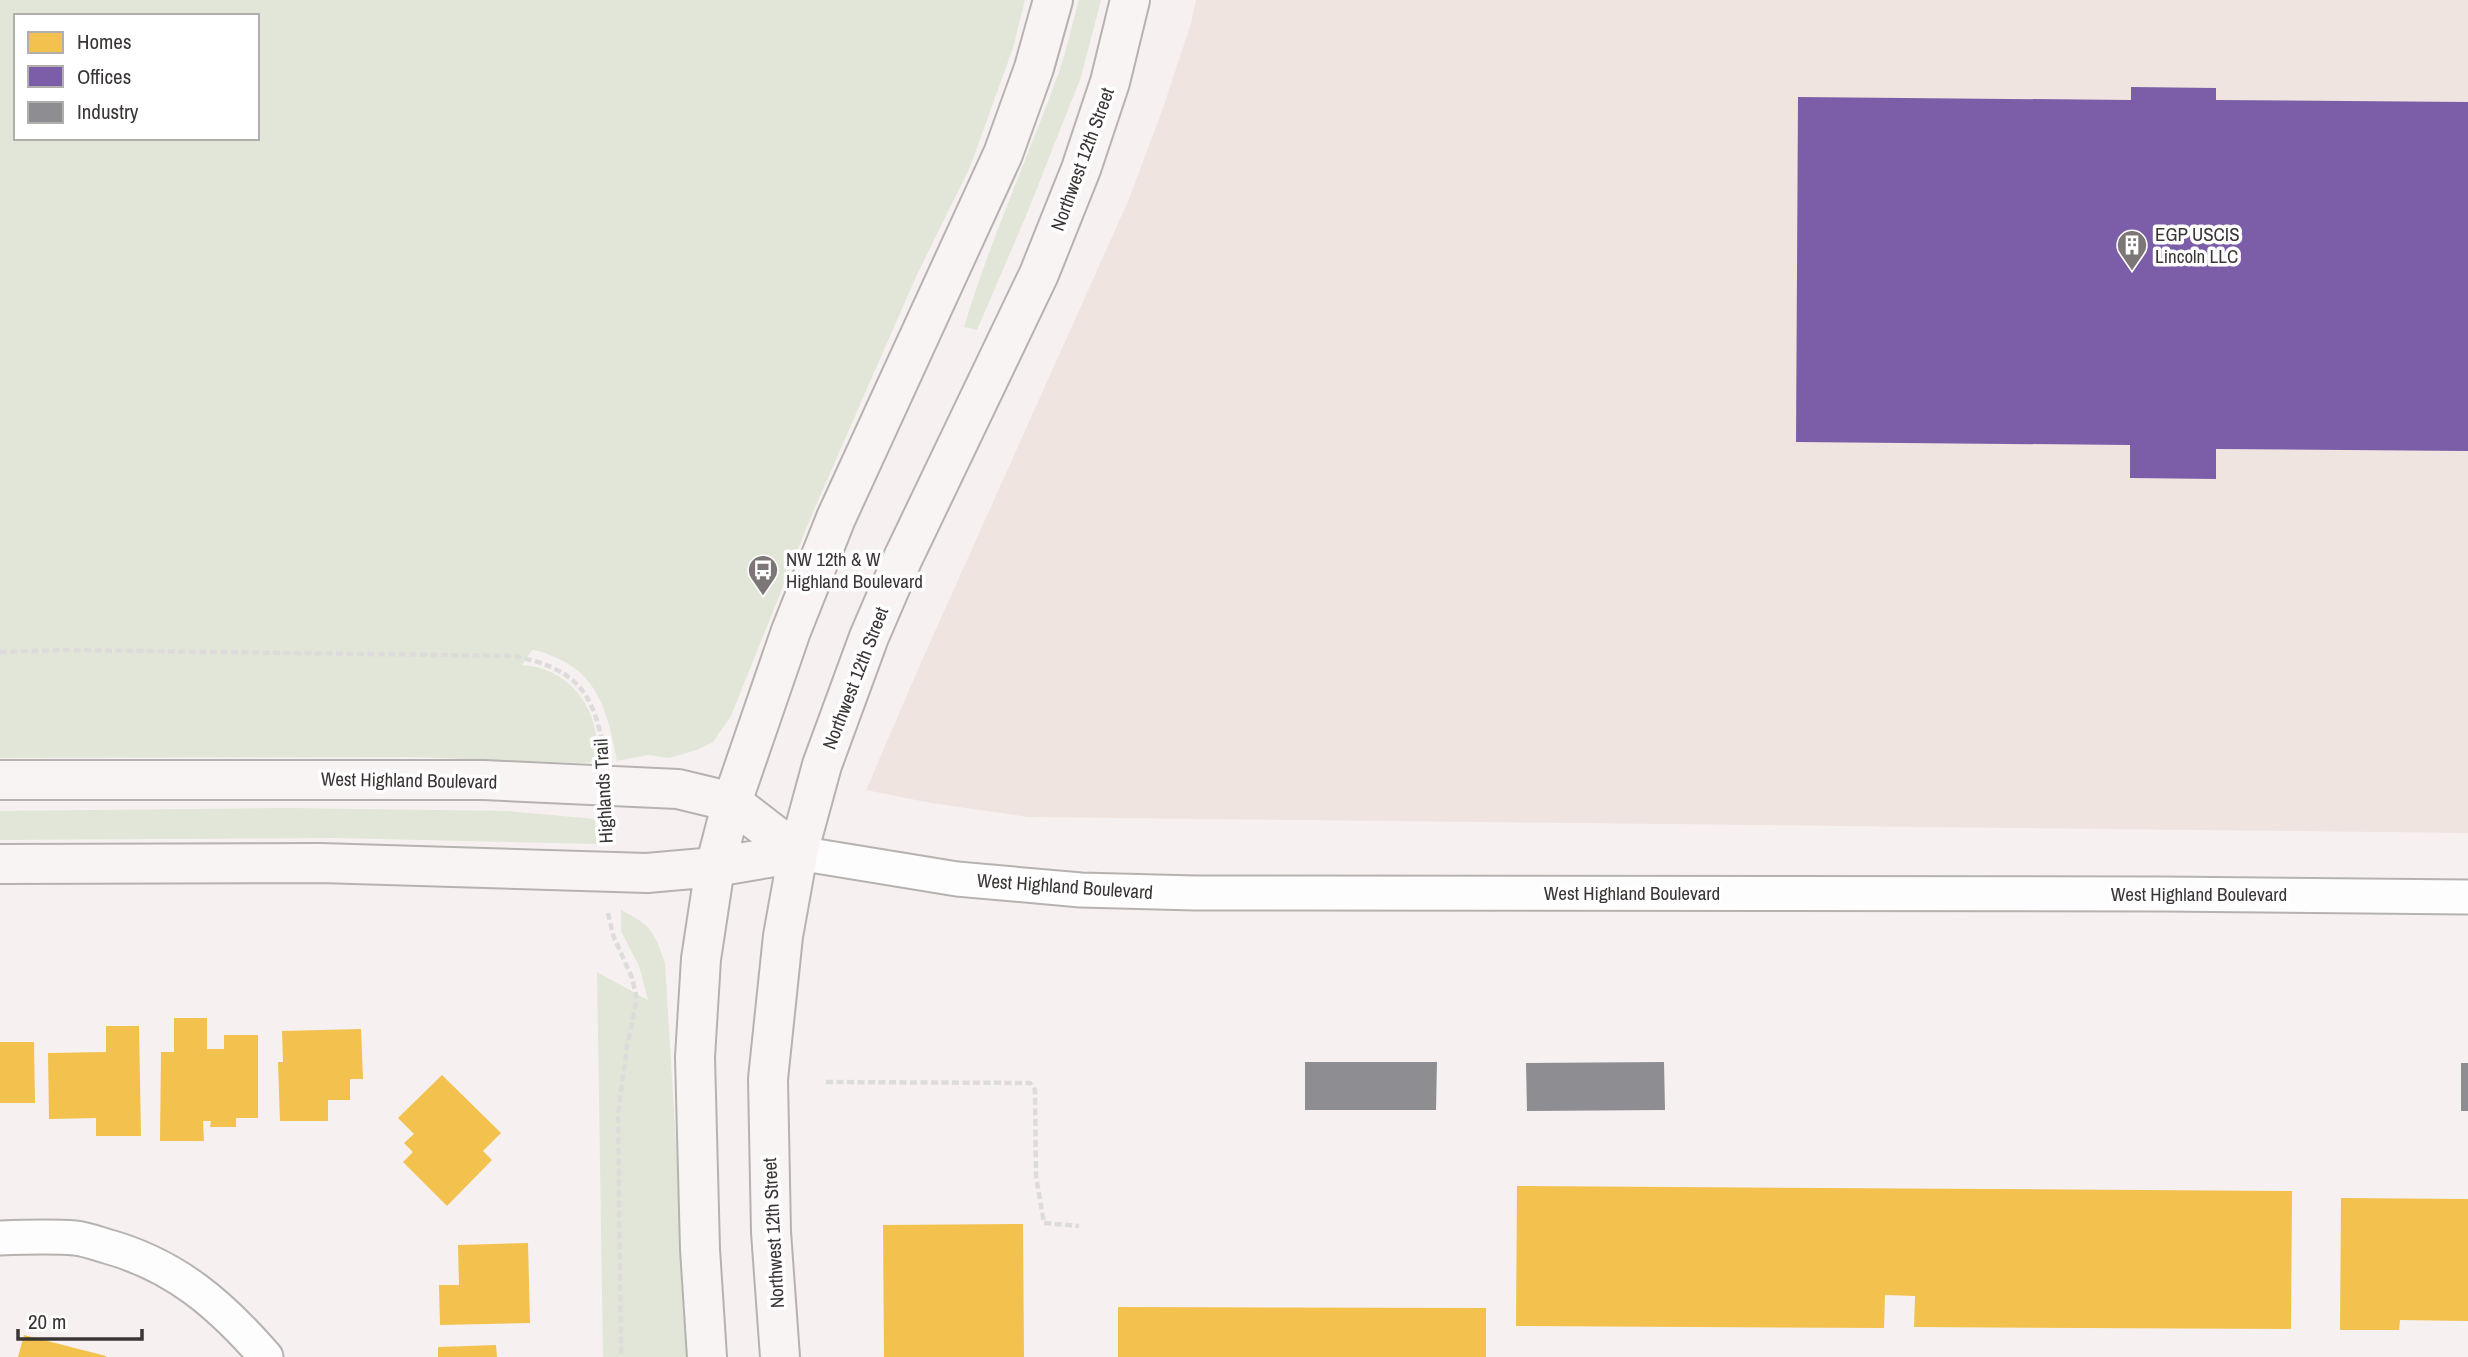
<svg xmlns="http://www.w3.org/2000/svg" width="2468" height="1357" font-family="'Archivo Narrow',sans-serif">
	<rect width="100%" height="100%" fill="#f6f1f0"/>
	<path fill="#f0e4e0" d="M1196 0H2468V833L1028 817 931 803 866 790 919 667 1129 199 1162 111 1191 23Z"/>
	<path fill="#e1e6d8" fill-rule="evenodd" d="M0 0H1025L1013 48 970 167 915 279 810 519 731 716 713 742 697 750 669 758 648 755 617 761C609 720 601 678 559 659 550 655 542 651 532 650L522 665C572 668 603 713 596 762L582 763 409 757 0 758ZM16 16H257V138H16Z
		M1079 0H1101L1081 77 1026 216 977 330 964 327C990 240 1028 158 1059 72 1067 49 1072 24 1079 0Z
		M290 808 508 811 595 819 597 844 335 838 0 840V811Z
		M621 910C652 926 654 931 665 963L689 1357H603L597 972 648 1000 639 966 621 931Z"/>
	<path fill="#f2c14e" d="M174 1018H207V1049H224V1035H258V1118H236V1127H210L211 1121H203L204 1141H160L161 1052H174Z
		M106 1026H139L141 1136H96V1118L49 1119 48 1053 106 1052Z
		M361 1029 363 1079H350V1100H328V1121H280L278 1062H283L282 1031Z
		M0 1042H34L35 1103H0Z
		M442 1075 501 1133 483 1151 492 1160 447 1206 403 1162 413 1152 404 1143 414 1134 398 1118Z
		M1517 1186 2292 1191 2291 1329 1914 1327 1915 1296 1885 1295 1884 1328 1516 1326Z
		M2341 1198 2468 1199V1321L2400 1320 2399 1330H2340Z
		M1023 1224 1024 1357H884L883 1225Z
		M528 1243 530 1323 440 1325 439 1285H459L458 1245Z
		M1118 1307 1486 1308V1357H1118Z
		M24 1335 106 1356V1357H18Z
		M496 1345 497 1357H438V1347Z"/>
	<path fill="#7b5ea7" d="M2131 87 2216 88V100L2468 102V451L2216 449V479L2130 478V445L1796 442 1798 97 2131 100Z"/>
	<path fill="#8d8d92" d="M1305 1062H1437L1436 1110H1305Z
		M1664 1062 1665 1110 1527 1111 1526 1063Z
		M2461 1063H2468V1111H2461Z"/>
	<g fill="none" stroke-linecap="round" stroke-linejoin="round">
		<g stroke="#b6b2b0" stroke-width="37">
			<path id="street" d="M798 853 957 879 1081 890 1195 893 2163 894 2468 897
				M0 1238C25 1237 51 1236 75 1238 85 1239 96 1243 106 1246 175 1265 220 1304 266 1357"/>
		</g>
		<g stroke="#b6b2b0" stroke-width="42">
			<path id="secondary" d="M0 780H484L678 789 732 802 798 853
				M0 864 320 863 647 873 715 867 798 853
				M707 1357 700 1249 695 1057 701 959 715 867 732 802 791 631 836 518 1003 154 1034 68 1053 0
				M780 1357 771 1232 768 1079 783 936 798 853 822 765 869 637 903 558 1039 274 1081 169 1110 82 1130 0"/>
		</g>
		<path stroke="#dddcdb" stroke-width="4.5" stroke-dasharray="7 3.5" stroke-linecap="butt" d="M0 652 64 650 514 656C571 668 593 687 603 747
			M608 913 613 935 632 978 637 999 627 1046 618 1114 621 1357
			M826 1082 1030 1083 1035 1090 1036 1176 1044 1223 1079 1226"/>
		<use href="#street" stroke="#fefdfd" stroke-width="33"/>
		<use href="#secondary" stroke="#f8f4f3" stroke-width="38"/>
	</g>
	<defs>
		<g id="building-pin" transform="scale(1.575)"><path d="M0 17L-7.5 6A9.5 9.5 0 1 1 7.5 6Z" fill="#7c7776" stroke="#fff"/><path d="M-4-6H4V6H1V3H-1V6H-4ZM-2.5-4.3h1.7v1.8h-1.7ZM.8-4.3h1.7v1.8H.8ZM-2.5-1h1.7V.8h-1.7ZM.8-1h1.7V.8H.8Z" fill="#fff"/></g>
		<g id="bus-pin" transform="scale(1.575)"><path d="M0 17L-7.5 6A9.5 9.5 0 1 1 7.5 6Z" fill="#7c7776" stroke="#fff"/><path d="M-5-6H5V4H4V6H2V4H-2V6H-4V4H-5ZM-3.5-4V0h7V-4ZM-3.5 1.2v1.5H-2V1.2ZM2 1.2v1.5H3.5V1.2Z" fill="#fff"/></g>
	</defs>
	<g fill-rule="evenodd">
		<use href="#building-pin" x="2132" y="245"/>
		<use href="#bus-pin" x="763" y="570"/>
	</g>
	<g text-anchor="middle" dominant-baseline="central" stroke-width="7" stroke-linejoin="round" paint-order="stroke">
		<g font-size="19" fill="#3a3635" stroke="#fff">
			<text transform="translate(1082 159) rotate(-70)">Northwest 12th Street</text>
			<text transform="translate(855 678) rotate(-69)">Northwest 12th Street</text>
			<text transform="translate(409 780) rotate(1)">West Highland Boulevard</text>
			<text transform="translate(603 791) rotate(-93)">Highlands Trail</text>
			<text transform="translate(1065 886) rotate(4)">West Highland Boulevard</text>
			<text x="1632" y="893">West Highland Boulevard</text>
			<text x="2199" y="894">West Highland Boulevard</text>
			<text transform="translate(773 1233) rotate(-93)">Northwest 12th Street</text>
		</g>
		<g font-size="19" fill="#3a3635" stroke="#fff" text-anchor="start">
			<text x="2155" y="234">EGP USCIS<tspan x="2155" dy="22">Lincoln LLC</tspan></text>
			<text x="786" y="559">NW 12th &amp; W<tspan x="786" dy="22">Highland Boulevard</tspan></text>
		</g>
	</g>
	<rect x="14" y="14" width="245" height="126" fill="#ffffff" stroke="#b0afae" stroke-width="2"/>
	<rect x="28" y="32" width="35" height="21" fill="#f2c14e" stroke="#b0afae" stroke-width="2"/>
	<text x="77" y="49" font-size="21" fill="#3a3635">Homes</text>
	<rect x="28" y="66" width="35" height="21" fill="#7b5ea7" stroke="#b0afae" stroke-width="2"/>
	<text x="77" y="84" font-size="21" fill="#3a3635">Offices</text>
	<rect x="28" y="102" width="35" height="21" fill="#8d8d92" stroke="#b0afae" stroke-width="2"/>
	<text x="77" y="119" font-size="21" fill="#3a3635">Industry</text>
	<path d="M18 1329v10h124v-10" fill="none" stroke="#3a3635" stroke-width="3.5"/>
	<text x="28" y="1329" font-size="21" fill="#3a3635" stroke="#ffffff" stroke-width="5" paint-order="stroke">20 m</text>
</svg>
